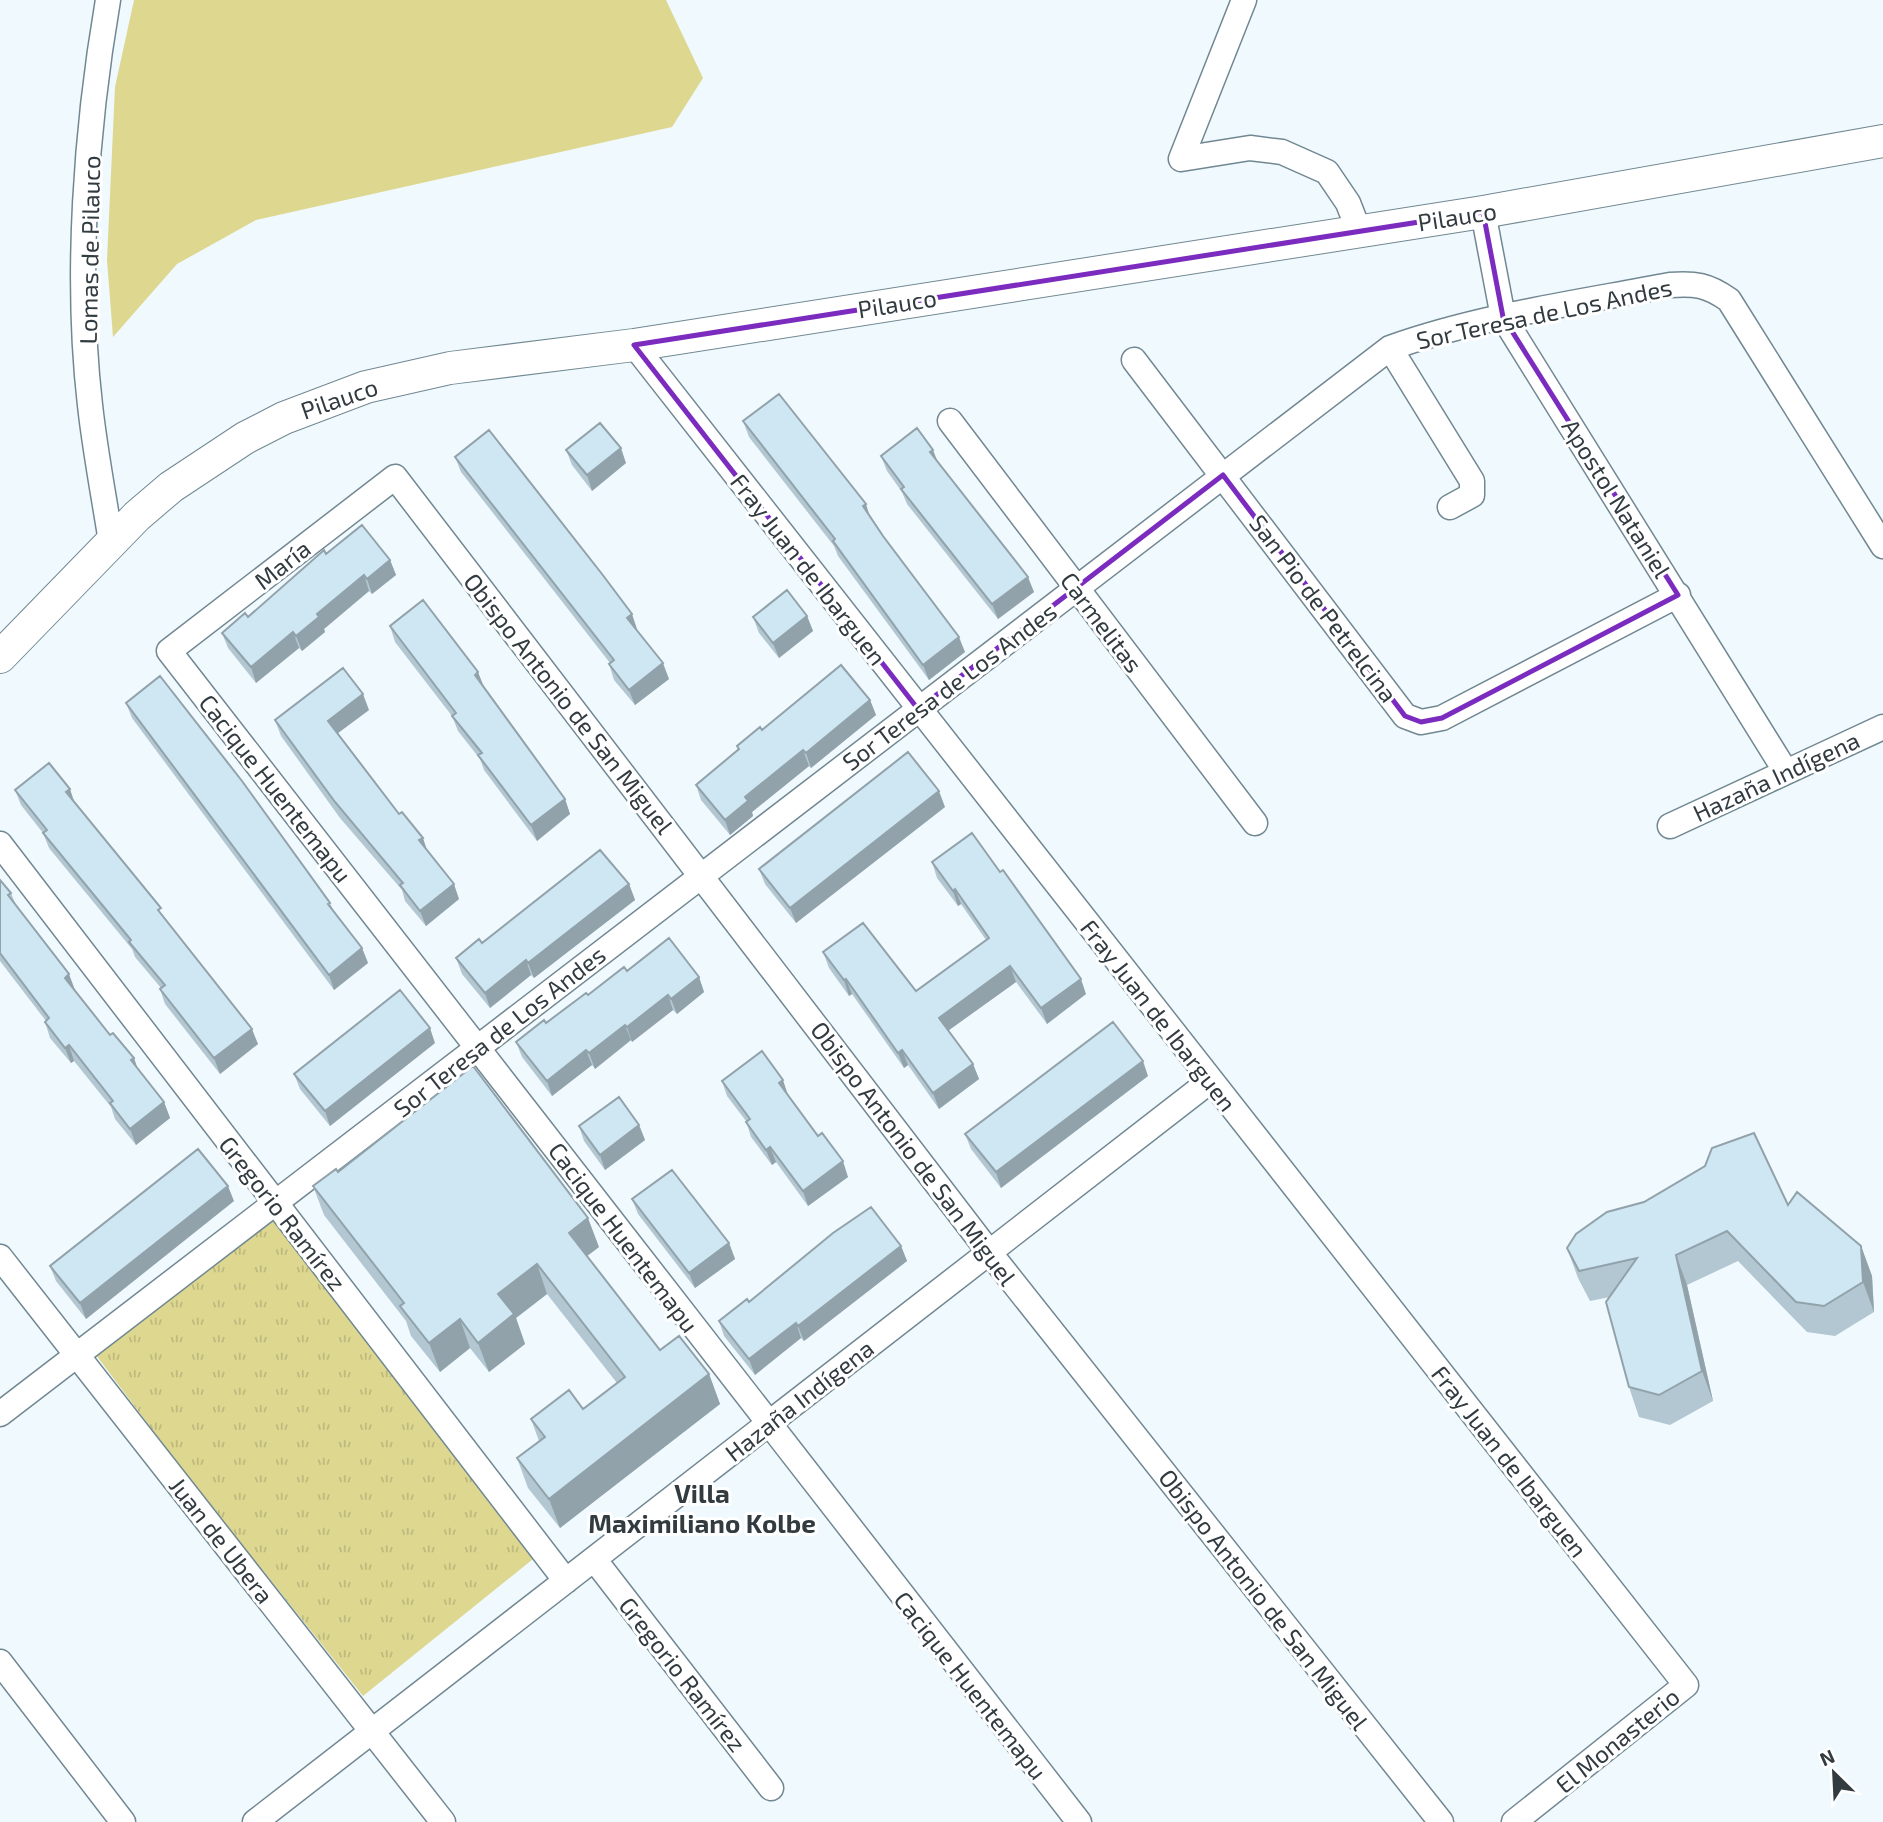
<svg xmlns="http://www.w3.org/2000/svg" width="1883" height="1822" font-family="'Exo 2',sans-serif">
	<defs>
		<pattern id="park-tufts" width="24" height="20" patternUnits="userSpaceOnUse" patternTransform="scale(1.75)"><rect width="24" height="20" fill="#ddd790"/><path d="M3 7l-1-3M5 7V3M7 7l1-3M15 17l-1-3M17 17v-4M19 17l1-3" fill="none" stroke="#beb97d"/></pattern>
	</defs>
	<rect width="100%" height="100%" fill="#f0f9fe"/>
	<path fill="#ddd790" d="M134 0H666L703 78 672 127 256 220 177 264 113 337 107 260 115 87Z"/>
	<path fill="url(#park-tufts)" d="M274 1215 538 1555 363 1696 181 1468 96 1355Z"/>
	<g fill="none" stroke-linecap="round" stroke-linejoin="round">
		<g stroke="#718892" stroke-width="27">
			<path id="minor" d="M108 0C86 128 75 276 90 405 95 451 104 497 111 542
				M1244 0 1181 159 1250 148 1282 152 1327 172 1348 203 1359 231
				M1483 212 1503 317 1786 772
				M634 345 1686 1685 1514 1822
				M1390 348 1472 481V495L1450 507
				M1134 360 1405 716 1421 722 1442 718 1678 595
				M950 421 1255 823
				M1670 826 1883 727
				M0 844 566 1581
				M0 1257 443 1822
				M0 1414 1390 348C1480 316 1576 303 1670 285 1695 283 1708 285 1729 300L1883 546
				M594 1559 771 1788
				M0 1662 123 1822
				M255 1822 1210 1081
				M1079 1822C774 1433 474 1040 169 651L395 477 989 1252 1441 1822"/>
		</g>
		<g stroke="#718892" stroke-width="34">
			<path id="major" d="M0 657 137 516 171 487 245 438 284 418 366 387 450 368 634 345 1483 212 1883 141"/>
		</g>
		<use href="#minor" stroke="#fff" stroke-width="24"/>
		<use href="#major" stroke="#fff" stroke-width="32"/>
	</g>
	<path fill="#b2c7d1" d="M743 421 871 518 965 652 929 680 838 556 834 546 749 437Z
		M566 450 626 463 592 491 572 465Z
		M881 456 938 462 1034 592 998 619 907 504 902 492 887 471Z
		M455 457 637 629 636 630 669 679 635 705 614 680 609 664 610 663 461 472Z
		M326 554 390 560 396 575 372 594 369 591 324 629 325 632 302 651 299 648 256 683 228 648 222 633 248 617Z
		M807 616 813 631 779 658 759 633 753 617Z
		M390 626 484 687 565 799 570 814 537 841 484 770 480 759 458 731 452 716 395 642Z
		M870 700 876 715 811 768 809 766 752 812 753 816 730 835 701 800 696 785 738 750 737 746 762 730Z
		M126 703 330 903 334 912 362 948 368 963 334 990 132 718Z
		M369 710 338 733 427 850 459 899 426 926 405 901 402 890 340 818 281 736 275 720Z
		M15 790 75 803 165 918 258 1044 220 1074 165 1004 160 989 161 988 135 957 132 949 49 848 43 833 21 805Z
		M945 807 796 923 765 884 759 869Z
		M932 862 1086 994 1047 1024 1016 982 949 1030 973 1064 979 1079 939 1109 908 1065 904 1068 852 994 849 996 829 968 823 952 916 991 986 940 961 904 958 906 937 878Z
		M0 880 11 893 15 903 74 990 110 1035 134 1058 138 1070 164 1102 170 1118 136 1145 115 1119 111 1107 74 1061 71 1063 50 1038 45 1022 46 1021 0 961Z
		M629 884 635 900 534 978 531 975 490 1008 462 974 456 958 482 943Z
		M627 971 699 977 704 992 677 1014 673 1010 632 1042 631 1040 595 1069 592 1065 552 1096 522 1057 516 1042 546 1023 588 995Z
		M435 1043 330 1126 300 1089 294 1074Z
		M1148 1076 1001 1188 971 1149 965 1134Z
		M722 1081 788 1095 848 1177 808 1206 776 1162 772 1165 751 1137 746 1121 727 1096Z
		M639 1125 645 1140 605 1170 584 1141 579 1126Z
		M1705 1166 1788 1205 1861 1246 1872 1276 1874 1312 1835 1336 1807 1332 1738 1261 1687 1285 1713 1401 1670 1425 1639 1417 1629 1387 1610 1297 1590 1301 1578 1278 1567 1248Z
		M338 1172 599 1247 587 1256 660 1350 709 1374 720 1404 560 1528 528 1488 517 1458 539 1441 531 1419 583 1409 617 1383 547 1294 516 1318 525 1344 489 1372 470 1348 440 1372 411 1336 406 1321 324 1215 313 1186Z
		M632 1199 729 1243 735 1259 695 1288 638 1214Z
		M234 1201 86 1319 56 1281 50 1266Z
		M901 1246 907 1261 804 1341 801 1338 755 1375 724 1336 719 1321 749 1302Z"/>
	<path fill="#91a2aa" d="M621 448 626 463 592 491 587 475Z
		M933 450 939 465 930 452Z
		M866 504 871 520 863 506Z
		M390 560 396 575 372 594 367 579Z
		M364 575 369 591 324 629 325 632 302 651 296 636 317 614Z
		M1028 577 1034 592 998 619 992 604Z
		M632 614 637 629 632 633 627 618Z
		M807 616 813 631 779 658 773 643Z
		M293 632 299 648 256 683 251 667Z
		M959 637 965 652 929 680 923 665Z
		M663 663 669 679 635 705 629 690Z
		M478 672 484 687 475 675Z
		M363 694 369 710 334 736 328 721Z
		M870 700 876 715 811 768 806 753Z
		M803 750 809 766 752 812 753 816 730 835 725 820 745 797Z
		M70 789 75 804 66 792Z
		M939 791 945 807 796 923 790 908Z
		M565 799 570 814 537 841 531 825Z
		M423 838 428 853 419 840Z
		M454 884 459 899 426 926 420 911Z
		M629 884 635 900 534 978 528 963Z
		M955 889 961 904 958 906 953 891Z
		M362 948 368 963 334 990 329 975Z
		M526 960 531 975 490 1008 485 993Z
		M1010 966 1016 982 945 1033 939 1018Z
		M69 974 75 990 70 993 65 978Z
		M699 977 704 992 677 1014 671 999Z
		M846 979 852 994 849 996 844 980Z
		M1081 979 1086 994 1047 1024 1041 1008Z
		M668 995 673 1010 632 1042 627 1027Z
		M625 1025 631 1040 595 1069 589 1053Z
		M430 1028 435 1043 330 1126 325 1111Z
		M252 1029 258 1044 220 1074 214 1058Z
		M69 1045 74 1061 71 1063 65 1048Z
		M586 1050 592 1065 552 1096 547 1081Z
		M902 1050 908 1065 904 1068 898 1053Z
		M134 1058 139 1073 131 1060Z
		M1143 1061 1148 1076 1001 1188 996 1172Z
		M973 1064 979 1079 939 1109 933 1093Z
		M783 1080 788 1095 779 1083Z
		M164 1102 170 1118 136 1145 130 1129Z
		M639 1125 645 1140 605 1170 600 1155Z
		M770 1147 776 1162 772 1165 766 1150Z
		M843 1161 848 1177 808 1206 803 1191Z
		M228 1186 234 1201 86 1319 80 1303Z
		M588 1218 599 1247 579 1262 569 1233Z
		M729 1243 735 1259 695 1288 689 1273Z
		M901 1246 907 1261 804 1341 798 1326Z
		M1861 1246 1872 1276 1874 1312 1863 1282Z
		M1676 1255 1687 1285 1713 1401 1702 1371Z
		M537 1264 547 1294 516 1318 525 1344 489 1372 478 1343 498 1294Z
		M460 1319 470 1348 440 1372 429 1343Z
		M796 1323 801 1338 755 1375 749 1359Z
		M709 1374 720 1404 560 1528 549 1499Z"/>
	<path fill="#cfe7f3" stroke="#91a2aa" stroke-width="2" d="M779 394 866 504 863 506 883 536 959 637 923 665 833 541 835 539 743 421Z
		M600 423 621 448 587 475 566 450Z
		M917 428 933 450 930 452 1028 577 992 604 901 489 904 487 881 456Z
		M489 430 602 574 632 614 627 618 663 663 629 690 609 664 614 660 455 457Z
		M362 525 390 560 367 579 364 575 317 614 319 617 296 636 293 632 251 667 222 633 245 613 248 617 324 550 326 554Z
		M787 590 807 616 773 643 753 617Z
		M423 600 478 672 475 675 565 799 531 825 478 755 482 753 452 716 456 713 390 626Z
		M841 665 870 700 806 753 803 750 745 797 748 801 725 820 696 785 739 749 737 746 760 727 762 730Z
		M343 668 363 694 328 721 399 814 402 812 423 838 419 840 454 884 420 911 400 885 403 883 335 802 275 720Z
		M160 676 242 781 330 903 328 904 362 948 329 975 126 703Z
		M908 752 939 791 790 908 759 869Z
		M49 763 70 789 66 792 161 908 158 910 252 1029 214 1058 160 989 165 985 129 942 131 940 43 833 47 830 15 790Z
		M972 833 1000 872 1003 870 1081 979 1041 1008 1010 966 939 1018 973 1064 933 1093 902 1050 898 1053 846 979 844 980 823 952 863 923 916 991 989 938 955 889 953 891 932 862Z
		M600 850 629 884 528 963 526 960 485 993 456 958 479 939 482 943Z
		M0 880 11 893 8 895 69 974 65 978 110 1035 113 1033 134 1058 131 1060 164 1102 130 1129 110 1103 113 1101 69 1045 65 1048 45 1022 49 1018 0 953Z
		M669 938 699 977 671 999 668 995 627 1027 625 1025 589 1053 586 1050 547 1081 516 1042 544 1020 546 1023 586 993 588 995 624 967 627 971Z
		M400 990 430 1028 325 1111 294 1074Z
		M1113 1022 1143 1061 996 1172 965 1134Z
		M762 1051 783 1080 779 1083 818 1136 822 1133 843 1161 803 1191 770 1147 766 1150 746 1122 750 1119 722 1081Z
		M473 1066 588 1218 569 1233 660 1350 679 1336 709 1374 549 1499 517 1458 545 1437 531 1419 569 1390 583 1409 625 1377 537 1264 498 1294 514 1314 478 1343 460 1319 429 1343 400 1306 404 1303 313 1186 336 1169 338 1172Z
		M619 1097 639 1125 600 1155 579 1126Z
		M1754 1133 1788 1205 1797 1192 1861 1246 1863 1282 1824 1306 1796 1302 1727 1231 1676 1255 1702 1371 1659 1395 1629 1387 1606 1302 1637 1258 1579 1271 1567 1248 1576 1234 1607 1212 1644 1202 1705 1166 1712 1148Z
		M198 1149 228 1186 80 1303 50 1266Z
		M672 1170 729 1243 689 1273 632 1199Z
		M871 1207 901 1246 798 1326 796 1323 749 1359 719 1321 747 1299 749 1302 833 1233Z"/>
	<path fill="none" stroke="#7b2cbf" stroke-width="5" stroke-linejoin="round" d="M1483 212 1503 317 1678 595 1442 718 1421 722 1405 716 1223 475 918 709 634 345Z"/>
	<g text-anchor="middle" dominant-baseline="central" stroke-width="6" stroke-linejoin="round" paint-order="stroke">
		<g font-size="24" fill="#323b40" stroke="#fff">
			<text transform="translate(1457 216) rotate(-9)">Pilauco</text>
			<text transform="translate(89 250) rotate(-89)">Lomas de Pilauco</text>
			<text transform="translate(897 303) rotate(-9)">Pilauco</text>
			<text transform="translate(1544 313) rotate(-12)">Sor Teresa de Los Andes</text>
			<text transform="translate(339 398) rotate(-19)">Pilauco</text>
			<text transform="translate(1617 498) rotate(58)">Apostol Nataniel</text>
			<text transform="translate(282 564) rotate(-38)">María</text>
			<text transform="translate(809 569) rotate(52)">Fray Juan de Ibarguen</text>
			<text transform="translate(1324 608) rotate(53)">San Pio de Petrelcina</text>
			<text transform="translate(1102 622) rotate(53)">Carmelitas</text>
			<text transform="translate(949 686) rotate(-37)">Sor Teresa de Los Andes</text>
			<text transform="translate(569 703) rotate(52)">Obispo Antonio de San Miguel</text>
			<text transform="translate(1776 776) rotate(-25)">Hazaña Indígena</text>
			<text transform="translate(276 788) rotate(52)">Cacique Huentemapu</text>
			<text transform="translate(1159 1015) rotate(52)">Fray Juan de Ibarguen</text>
			<text transform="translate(499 1031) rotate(-38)">Sor Teresa de Los Andes</text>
			<text transform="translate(914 1153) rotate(53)">Obispo Antonio de San Miguel</text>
			<text transform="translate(283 1213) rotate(52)">Gregorio Ramírez</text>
			<text transform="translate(624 1237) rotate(53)">Cacique Huentemapu</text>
			<text transform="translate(799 1400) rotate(-38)">Hazaña Indígena</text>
			<text transform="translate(1510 1461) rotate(52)">Fray Juan de Ibarguen</text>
			<text transform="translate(222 1540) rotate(52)">Juan de Ubera</text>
			<text transform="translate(1264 1599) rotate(52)">Obispo Antonio de San Miguel</text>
			<text transform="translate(683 1674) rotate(52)">Gregorio Ramírez</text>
			<text transform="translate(971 1685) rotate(52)">Cacique Huentemapu</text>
			<text transform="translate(1617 1740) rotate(-39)">El Monasterio</text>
		</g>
		<g font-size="26" font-weight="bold" fill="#323b40" stroke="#fff">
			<text x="702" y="1492">Villa<tspan x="702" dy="30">Maximiliano Kolbe</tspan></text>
		</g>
	</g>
	<g transform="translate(1834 1773) rotate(336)" stroke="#ffffff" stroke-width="5" paint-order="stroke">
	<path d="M0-5L12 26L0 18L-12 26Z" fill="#323b40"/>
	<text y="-10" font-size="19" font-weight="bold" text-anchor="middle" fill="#323b40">N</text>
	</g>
</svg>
